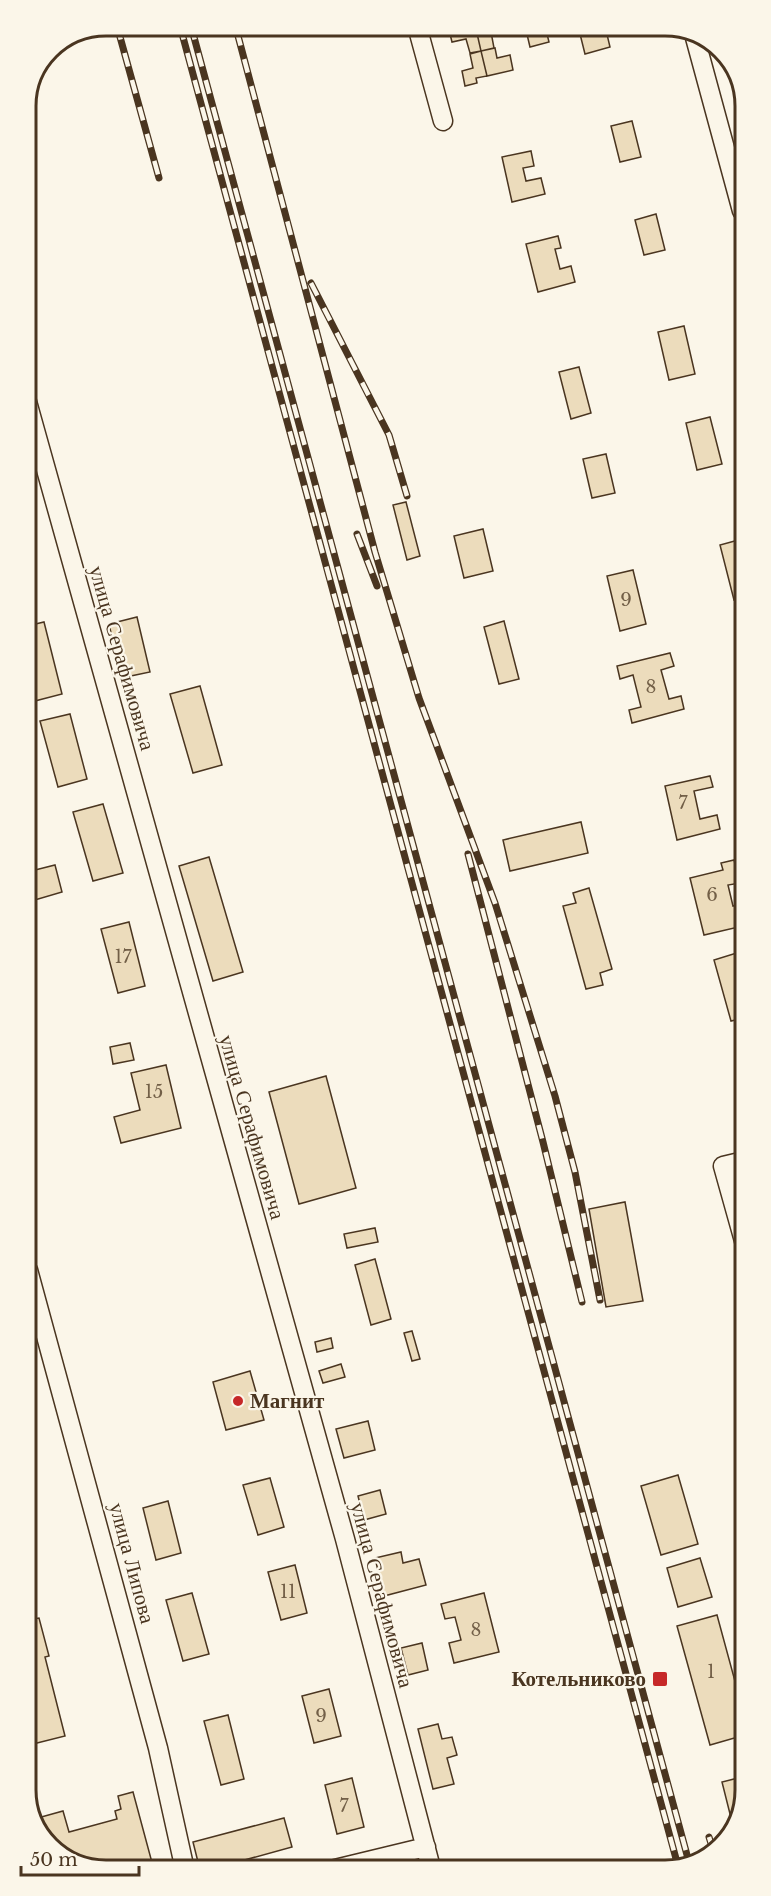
<svg xmlns="http://www.w3.org/2000/svg" width="771" height="1896" font-family="'Libre Baskerville',serif">
	<rect width="100%" height="100%" fill="#fbf6e9"/>
	<path fill="#ecdcbc" stroke="#4a3520" stroke-width="1.5" d="M448 26H466L468 31 476 29 481 51 470 53 466 39 452 42Z
		M484 26H501L502 29 491 32 494 48 481 51 476 29Z
		M525 26H545L549 42 530 47Z
		M578 26H605L610 47 585 54Z
		M495 48 497 58 510 55 513 70 487 76 481 51Z
		M481 51 487 76 476 78 477 83 465 86 462 71 473 68 470 54Z
		M632 121 641 157 620 162 611 126Z
		M531 151 534 166 523 168 526 181 541 178 545 194 512 202 502 157Z
		M656 214 665 250 644 255 635 220Z
		M558 236 561 248 555 249 560 269 571 266 575 282 538 292 526 244Z
		M684 326 695 374 669 380 658 332Z
		M579 367 591 413 571 419 559 372Z
		M710 417 722 464 697 470 686 423Z
		M606 454 615 493 592 498 583 459Z
		M406 502 420 556 407 560 393 505Z
		M483 529 493 571 464 578 454 536Z
		M742 539 743 597 734 600 720 545Z
		M633 570 646 624 620 631 607 576Z
		M137 617 150 672 121 678 109 624Z
		M504 621 519 679 499 684 484 627Z
		M44 622 62 694 31 702 27 684V626Z
		M670 653 674 666 661 670 669 699 681 696 684 709 632 723 629 710 641 707 633 675 620 679 617 666Z
		M200 686 222 765 193 773 170 694Z
		M70 714 87 779 58 787 40 721Z
		M710 776 713 787 694 791 700 819 717 815 720 829 677 840 665 786Z
		M103 804 123 873 93 881 73 812Z
		M581 822 588 853 510 871 503 840Z
		M209 857 243 972 213 981 179 866Z
		M734 860 740 883 728 885 733 906 743 904V926L704 935 690 878 723 870 721 863Z
		M55 865 62 892 28 902 27 872Z
		M589 888 612 969 600 973 603 985 586 989 563 906 576 903 573 893Z
		M129 922 145 986 118 993 101 929Z
		M743 951 744 1018 731 1021 714 960Z
		M130 1043 134 1060 113 1064 110 1047Z
		M166 1065 181 1128 121 1143 114 1117 140 1110 131 1073Z
		M326 1076 356 1188 299 1204 269 1092Z
		M625 1202 643 1301 606 1307 589 1209Z
		M375 1228 378 1242 347 1248 344 1234Z
		M375 1259 391 1319 371 1325 355 1265Z
		M412 1331 420 1359 412 1361 404 1333Z
		M331 1338 333 1348 317 1352 315 1342Z
		M341 1364 345 1377 323 1383 319 1371Z
		M250 1371 264 1420 226 1430 213 1382Z
		M368 1421 375 1450 344 1458 336 1429Z
		M678 1475 698 1544 661 1555 641 1486Z
		M270 1478 284 1527 258 1535 243 1485Z
		M380 1490 386 1514 364 1520 358 1496Z
		M168 1501 181 1553 156 1560 143 1508Z
		M401 1552 403 1563 419 1559 426 1585 384 1596 375 1558Z
		M700 1558 712 1597 678 1607 667 1568Z
		M295 1565 307 1613 281 1620 268 1572Z
		M192 1593 209 1654 183 1661 166 1600Z
		M484 1593 499 1652 454 1663 449 1643 461 1640 455 1617 445 1619 441 1604Z
		M29 1605 33 1619 39 1618 49 1656 45 1657 65 1736 29 1745V1709L31 1708 29 1701Z
		M717 1615 745 1718V1735L710 1745 677 1626Z
		M422 1643 428 1670 408 1675 401 1648Z
		M329 1689 341 1736 314 1743 302 1696Z
		M228 1715 244 1779 221 1785 204 1721Z
		M438 1724 442 1739 452 1737 457 1755 447 1758 454 1784 433 1789 418 1729Z
		M352 1778 364 1827 337 1834 325 1785Z
		M738 1778 743 1798 733 1826 722 1782Z
		M133 1792 154 1870H100L57 1854 35 1823 34 1819 63 1811 69 1832 117 1819 115 1811 121 1809 118 1796Z
		M284 1818 292 1847 208 1870H200L193 1842Z"/>
	<g fill="none" stroke-linecap="round" stroke-linejoin="round">
		<g stroke="#4a3520" stroke-width="21">
			<path id="minor" d="M417 26 443 121
				M694 34 742 211
				M26 398 345 1539 431 1868
				M744 1161 723 1166 744 1241
				M28 1270 158 1748 185 1870
				M335 1869 426 1847"/>
		</g>
		<use href="#minor" stroke="#fbf6e9" stroke-width="18"/>
		<g stroke="#4a3520" stroke-width="7">
			<path id="rail" d="M117 26 159 178
				M180 26 678 1866
				M191 26 690 1866
				M237 32 375 552 419 698 495 903 555 1096 575 1172 600 1300
				M311 283 389 435 407 496
				M357 534 377 586
				M468 854 543 1142 582 1302
				M709 1837 713 1850"/>
		</g>
		<use href="#rail" stroke="#fbf6e9" stroke-width="4.5" stroke-dasharray="14" stroke-linecap="butt"/>
	</g>
	<g fill="#c62828" stroke="#fbf6e9" stroke-width="2">
		<circle cx="238" cy="1401" r="6"/>
		<rect x="652" y="1671" width="16" height="16" rx="3"/>
	</g>
	<g text-anchor="middle" dominant-baseline="central" stroke-width="4.5" stroke-linejoin="round" paint-order="stroke">
		<g font-size="18" fill="#725f47">
			<text x="626" y="600">9</text>
			<text x="651" y="687">8</text>
			<text x="683" y="803">7</text>
			<text x="712" y="895">6</text>
			<text x="123" y="957">17</text>
			<text x="154" y="1092">15</text>
			<text x="288" y="1592">11</text>
			<text x="476" y="1630">8</text>
			<text x="711" y="1672">1</text>
			<text x="321" y="1716">9</text>
			<text x="344" y="1806">7</text>
		</g>
		<g font-size="21" fill="#4a3520" stroke="#fbf6e9">
			<text transform="translate(122 658) rotate(74)">улица Серафимовича</text>
			<text transform="translate(252 1127) rotate(74)">улица Серафимовича</text>
			<text transform="translate(132 1563) rotate(75)">улица Липова</text>
			<text transform="translate(382 1595) rotate(75)">улица Серафимовича</text>
		</g>
		<g font-size="21" font-weight="bold" fill="#4a3520" stroke="#fbf6e9" text-anchor="start">
			<text x="250" y="1401">Магнит</text>
			<text x="646" y="1679" text-anchor="end">Котельниково</text>
		</g>
	</g>
	<path d="M0 0H771V1896H0ZM106 36H665A70 70 0 0 1 735 106V1790A70 70 0 0 1 665 1860H106A70 70 0 0 1 36 1790V106A70 70 0 0 1 106 36Z" fill="#fbf6e9" fill-rule="evenodd"/>
	<path fill="none" stroke="#4a3520" stroke-width="3" d="M106 36H665A70 70 0 0 1 735 106V1790A70 70 0 0 1 665 1860H106A70 70 0 0 1 36 1790V106A70 70 0 0 1 106 36Z"/>
	<path d="M21 1866v9h118v-9" fill="none" stroke="#4a3520" stroke-width="3"/>
	<text x="30" y="1866" font-size="18" fill="#4a3520" stroke="#fbf6e9" stroke-width="4.5" paint-order="stroke">50 m</text>
</svg>
